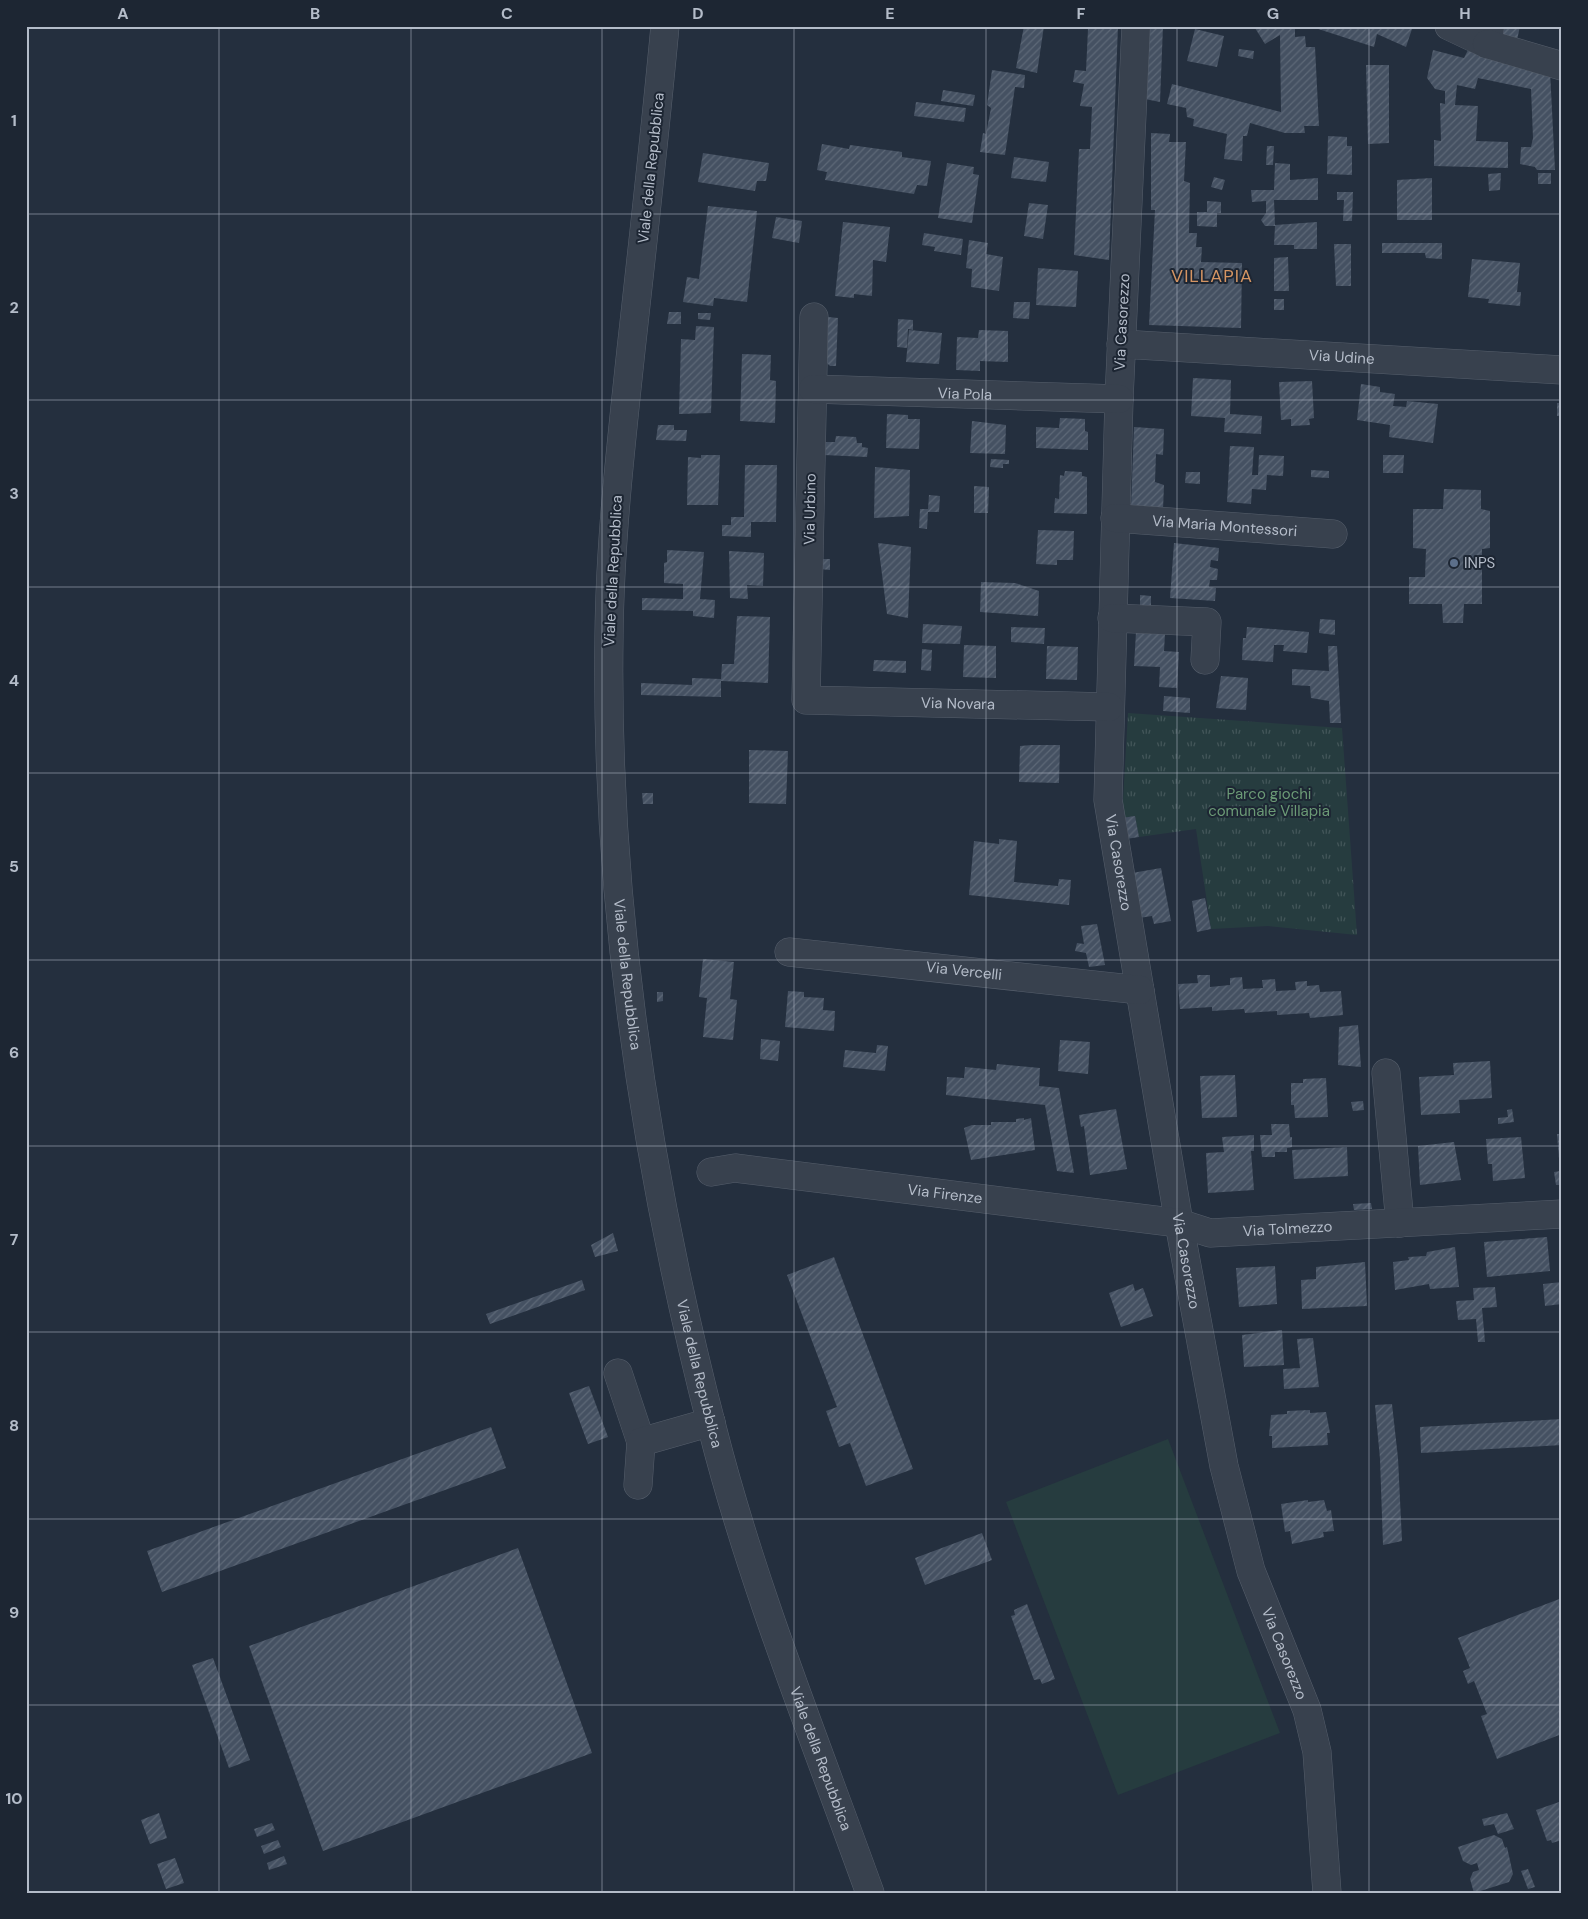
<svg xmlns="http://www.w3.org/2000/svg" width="1588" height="1919" font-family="'DM Sans',sans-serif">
	<defs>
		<pattern id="park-tufts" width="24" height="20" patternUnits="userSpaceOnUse" patternTransform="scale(1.25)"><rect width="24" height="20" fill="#263c3f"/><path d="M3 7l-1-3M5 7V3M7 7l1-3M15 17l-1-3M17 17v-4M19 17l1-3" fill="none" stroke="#435659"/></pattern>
		<pattern id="building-hatch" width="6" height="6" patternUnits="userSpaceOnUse" patternTransform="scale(1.25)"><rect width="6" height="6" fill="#455162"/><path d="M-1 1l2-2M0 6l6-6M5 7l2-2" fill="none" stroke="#5d6877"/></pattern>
	</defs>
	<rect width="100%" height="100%" fill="#242f3e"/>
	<path fill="#263c3f" d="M1168 1439 1280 1733 1118 1795 1006 1502Z"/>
	<path fill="url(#park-tufts)" d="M1128 713 1342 728 1357 935 1268 926 1211 929 1196 829 1139 837 1135 816 1122 818Z"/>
	<path fill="url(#building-hatch)" d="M1024 26H1044L1037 73 1016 68Z
		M1076 26H1118L1109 260 1074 255 1079 149H1090L1092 107 1080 106 1084 84 1073 82 1075 70 1086 71 1088 29Z
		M1142 26H1163L1160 102 1140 98Z
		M1258 26H1295V37L1305 36 1306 47H1315L1319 126H1304L1305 133H1285L1250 123 1247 136H1243L1242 161 1224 159 1227 134 1193 126 1194 119 1187 117 1186 108 1167 104 1172 84 1281 112 1280 35 1265 44 1255 28Z
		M1309 26H1413L1406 47 1377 34 1374 47Z
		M1500 26H1520L1516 45 1497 41Z
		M1195 29 1224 36 1217 67 1187 61Z
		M1239 49 1254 51 1253 59 1238 56Z
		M1433 50 1464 58 1468 50 1550 70 1555 170H1537L1535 167 1520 164 1521 147H1531L1533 138 1531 89 1478 78 1475 89 1457 85 1455 105 1478 106 1476 141 1508 142V168L1434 166V140L1441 141 1440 103 1445 104V91L1435 89 1427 78Z
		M1366 65H1389V143L1368 144Z
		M992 70 1025 75 1024 88 1015 87 1005 155 980 152 983 133 986 134 991 108 987 105Z
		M943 90 975 95 973 106 941 101Z
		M916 102 966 108 964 122 914 116Z
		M1151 133 1170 134 1169 142H1186L1184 181 1190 183 1189 233H1197L1196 247H1202L1201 262 1242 263 1241 328 1149 325 1155 210H1151Z
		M1328 136 1347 137V146H1352V175L1327 174Z
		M822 144 849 149 850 145 902 152V157L931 161 927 186 917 185 914 194 825 180 827 172 817 170Z
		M1267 146H1274L1273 165H1266Z
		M703 153 769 163 766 181H757L755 191 698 182Z
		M1014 157 1049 162 1046 182 1011 178Z
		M947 163 974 167 973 174 979 175 972 223 938 218Z
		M1275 163 1290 164V180L1318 178V200H1274L1275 225 1317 222V249H1294V245H1274L1275 226H1265L1261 220 1266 213V201L1252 202 1251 190H1274Z
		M1501 173 1500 190 1489 191 1488 174Z
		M1538 173H1551V184H1538Z
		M1214 177 1225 180 1222 190 1211 187Z
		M1432 178V220H1397V180Z
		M1337 192H1353L1352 221H1343L1344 200H1337Z
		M1207 201 1221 202V213H1217V227L1197 226V212H1207Z
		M1029 203 1048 205 1043 239 1024 236Z
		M708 206 757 211 747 302 714 298 713 306 683 302 687 277 699 279Z
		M776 217 802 221 799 243 772 238Z
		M843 222 890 227 886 262 873 260 872 296 854 294V298L835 296Z
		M924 233 963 239 961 255 934 251 935 247 922 245Z
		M969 240 988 243 986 254 1003 257 999 291 971 287 972 269 966 268Z
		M1382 243H1442V259L1426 258 1425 253H1382Z
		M1334 244H1351V286H1336Z
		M1288 257 1289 291H1274V258Z
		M1472 259 1520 263 1517 292H1521L1520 306 1488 303 1489 299 1468 297Z
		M1038 268 1078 271 1076 307 1036 305Z
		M1274 299H1284V310H1274Z
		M1014 302H1030L1029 319 1013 318Z
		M669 312H681V324H667Z
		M698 313H711L710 320 698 319Z
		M828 317 838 318 836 366H830L826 362Z
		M898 319 913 320V330L908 329 907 348 897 347Z
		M696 326 714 327 711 413 679 414 681 339 695 340Z
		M909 330 942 333 939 364 906 362Z
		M979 330 1008 331V362L980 361V371L956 370 957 337 978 338Z
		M742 354 771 355 770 380 776 381 775 423 740 421Z
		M1193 378 1231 380 1230 414 1262 416 1261 434 1224 432 1225 418 1191 416Z
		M1312 381 1314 418 1309 419 1310 425 1291 426V419L1281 420 1279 382Z
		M1361 384 1380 387V392L1395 394 1393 406 1406 407 1407 401 1438 404 1433 443 1389 437 1390 425 1357 420Z
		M1557 403H1562V416H1557Z
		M887 414 908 415V419H920L919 449 886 448Z
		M1060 418 1085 419V431L1088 432V450L1036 448V427L1059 428Z
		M972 421 1006 425 1005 454 970 453Z
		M658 425H674V430H687L686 441 656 440Z
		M1134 427 1164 429 1163 455 1156 454 1155 482 1164 485 1163 510 1131 508Z
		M836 436 856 437 857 443H862V447L868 448 867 457 824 455V442H835Z
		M1230 446 1254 447 1252 475H1258L1259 455 1284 456 1283 476 1267 475 1266 490 1252 489 1251 504 1227 502Z
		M701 455H720L718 505H687L688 457 701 458Z
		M1383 455H1404L1403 473H1383Z
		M991 459 1009 460V464H1003V468L990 467Z
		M745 465H777L776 522H751V537L722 536V525H731V517H744Z
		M875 467 910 470 909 516 874 518Z
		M1311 470 1329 471V478L1311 477Z
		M1065 471 1082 472V476L1087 477V514L1054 513 1055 498 1059 499 1060 475 1064 476Z
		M1186 472H1200V484L1185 483Z
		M974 486 989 487 988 513H974Z
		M1444 489 1481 490V509L1490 511V548L1482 549V604H1464L1463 623H1443L1442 604H1409V577H1425L1426 549 1413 548V509H1443Z
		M929 495 940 496 939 512H928L927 529 919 528 920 509H928Z
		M1038 530 1074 531 1073 560H1057V565L1036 564Z
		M878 543 911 547 908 618 887 614Z
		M1174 543 1219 548 1218 561 1211 560 1210 567 1218 569 1217 580H1210L1209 587 1216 588 1215 601 1170 598Z
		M667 550 704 552 700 599 715 600 714 618 693 616V611L642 610V598L683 599V584L664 583V563L667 562Z
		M729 551 764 553 763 586 747 585 748 599 730 598Z
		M820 559H830V570L820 569Z
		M981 582 1015 583 1039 591 1038 616 980 612Z
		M1140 595 1151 596V606L1140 605Z
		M737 616 770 617 768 683 721 681V697L641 695V683L692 685V678L721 679 722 664H734Z
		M1320 619 1335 620V635L1319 633Z
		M923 624 962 626 960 644 922 643Z
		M1011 627 1045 628 1044 644 1011 642Z
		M1247 627 1309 632 1307 653 1283 651 1284 645H1274L1273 662 1242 660 1243 638H1246Z
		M1136 632 1165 634 1164 651 1179 652 1177 688 1159 687 1160 667 1134 666Z
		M964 645 996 646V678L963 677Z
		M1047 646 1078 647 1077 680 1046 679Z
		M1328 646H1337L1341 723H1330L1329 701 1311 698 1310 686 1292 685V669L1329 671Z
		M922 649 932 650 931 671 921 670Z
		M874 660 906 661V673L873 671Z
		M1221 676 1248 678 1246 710 1216 708Z
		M1164 696 1190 698V713L1163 711Z
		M1032 745H1060L1059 783 1019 782 1020 746Z
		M749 750 788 751 786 804 749 803Z
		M642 793H653V804H643Z
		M1135 816 1139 837 1126 839 1122 818Z
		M999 839 1017 841 1014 882 1058 886 1059 879 1071 880 1069 905 969 895 974 841 999 844Z
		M1161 868 1171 921 1154 924 1152 916 1139 918 1132 873Z
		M1205 898 1211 929 1197 932 1192 901Z
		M1097 924 1105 965 1089 967 1086 953 1075 951 1077 943 1084 944 1081 926Z
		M703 959 734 962 730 999 737 1000 733 1040 703 1037 707 998 699 997Z
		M1197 975H1210V987L1230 985V978L1242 977 1243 989 1263 988 1262 980 1275 979 1276 991 1296 990 1295 982 1307 981V986L1319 985 1320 992 1341 991 1343 1015 1310 1018 1309 1013 1277 1015V1011L1245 1013 1244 1009 1212 1011V1007L1180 1009 1178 984 1198 983Z
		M788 991 804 992V997L824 998 823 1010 835 1011 834 1031 785 1027Z
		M657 992H663V1001L657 1002Z
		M1358 1025 1361 1067 1338 1065 1339 1027Z
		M761 1039 780 1041 778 1061 760 1059Z
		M1060 1040 1090 1042 1088 1074 1058 1071Z
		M877 1045 888 1046 885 1071 843 1067 845 1050 876 1053Z
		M1490 1061 1492 1098 1459 1100 1460 1113 1421 1115 1419 1077 1454 1075 1453 1063Z
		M997 1064 1040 1068 1039 1086 1059 1088 1074 1173 1057 1171 1045 1105 946 1095 947 1077 964 1078 965 1067 996 1070Z
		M1235 1075 1237 1117 1202 1118 1200 1076Z
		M1326 1078 1328 1117 1295 1118 1294 1105H1291V1083H1303V1079Z
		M1363 1101 1364 1110 1353 1111 1351 1102Z
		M1116 1109 1127 1169 1090 1175 1084 1126 1081 1127 1079 1115Z
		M1512 1109 1514 1122 1498 1124V1118L1508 1117 1507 1110Z
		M1024 1118V1120L1031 1118 1035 1150 971 1160 964 1128 972 1125H991V1122H1016V1119Z
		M1271 1124H1289L1290 1137H1292V1147L1287 1148V1152H1275V1157H1262L1260 1135H1272Z
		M1557 1134H1562V1185H1556L1554 1172 1560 1171Z
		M1254 1135V1151H1251L1254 1190 1208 1193 1206 1153 1224 1152 1222 1137Z
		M1521 1137 1525 1178 1493 1181 1492 1164H1488L1486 1139Z
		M1454 1142 1461 1180 1420 1185 1418 1146Z
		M1347 1147 1348 1176 1294 1179 1292 1150Z
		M1371 1203 1372 1209 1354 1210 1353 1204Z
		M613 1233 618 1251 595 1257 591 1245Z
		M1547 1237 1550 1271 1487 1277 1484 1242Z
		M1455 1247 1459 1287 1430 1289 1429 1284 1395 1290 1393 1262 1409 1260 1408 1257 1426 1256 1427 1252Z
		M834 1257 913 1469 866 1486 850 1443 839 1447 826 1411 837 1407 787 1275Z
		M1365 1262 1367 1306 1302 1309 1301 1280 1316 1279V1267Z
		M1275 1266 1277 1304 1239 1307 1236 1268Z
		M582 1280 585 1290 490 1324 486 1314Z
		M1562 1282V1304L1545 1306 1543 1284Z
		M1133 1284 1135 1291 1143 1288 1153 1316 1121 1327 1109 1293Z
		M1495 1287 1497 1307 1482 1308 1485 1342H1478L1476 1319 1458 1320 1456 1301 1474 1300 1473 1288Z
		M1282 1330 1284 1365 1244 1367 1242 1335Z
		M1313 1338 1319 1387 1284 1389 1283 1369 1300 1368 1297 1339Z
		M589 1386 608 1437 588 1444 569 1393Z
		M1392 1404 1398 1458 1402 1541 1383 1545 1380 1459 1375 1405Z
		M1310 1410V1413L1326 1412 1330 1433H1327L1328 1445 1272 1448V1436H1269L1271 1415 1287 1414V1411Z
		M1562 1419V1445L1421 1453 1420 1427Z
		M491 1427 506 1468 162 1592 147 1551Z
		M1308 1500V1502L1324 1500 1327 1511 1331 1510 1334 1531 1323 1532 1324 1537 1292 1544 1290 1531 1285 1532 1281 1504Z
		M982 1533 992 1560 925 1585 915 1558Z
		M518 1548 592 1753 323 1851 249 1646Z
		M1562 1598V1734L1497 1759 1481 1716 1487 1714 1474 1681 1468 1684 1463 1671 1470 1668 1458 1638Z
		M1027 1604 1055 1679 1042 1684 1040 1679 1034 1680 1011 1616 1015 1615 1014 1610Z
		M213 1658 250 1760 229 1768 192 1665Z
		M1562 1801V1840L1552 1843 1551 1840 1547 1841 1536 1810Z
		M159 1813 167 1838 150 1844 141 1820Z
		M1507 1813 1514 1829 1498 1834 1494 1824 1484 1826 1482 1819Z
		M272 1823 275 1830 257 1837 254 1829Z
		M1494 1835 1502 1839 1505 1848 1507 1847 1513 1874 1509 1882 1474 1893 1470 1879 1473 1872 1479 1870 1477 1863 1471 1865 1463 1861 1458 1847Z
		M278 1840 281 1847 264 1854 261 1846Z
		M284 1856 287 1864 269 1870 267 1863Z
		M175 1858 184 1883 166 1889 157 1864Z
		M1528 1869 1535 1887 1528 1889 1521 1871Z"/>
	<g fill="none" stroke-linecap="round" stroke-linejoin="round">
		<g stroke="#565f6c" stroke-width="29">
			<g id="minor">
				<path id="s1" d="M665 26C655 134 643 242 631 350 621 445 610 540 609 636 605 904 646 1172 713 1431 753 1588 815 1740 870 1893"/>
				<path id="s2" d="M1136 26 1119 399 1108 800 1179 1223 1224 1466 1251 1571 1307 1710 1317 1752 1327 1893"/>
				<path d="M1449 26 1487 44 1490 27"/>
				<path d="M1487 44 1562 66"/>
				<path id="s3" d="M814 317 806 700 1109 707"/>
				<path id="s4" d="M1121 344 1562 370"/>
				<path id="s5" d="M813 389 1119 399"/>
				<path id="s6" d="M1115 518 1333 534"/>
				<path d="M1112 618 1207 622 1205 660"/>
				<path id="s7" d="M789 952 1140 990"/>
				<path d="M1386 1073 1400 1223"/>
				<path id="s8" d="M711 1172 735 1168 1179 1223 1210 1233 1562 1214"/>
				<path d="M618 1373 641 1442"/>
				<path d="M638 1485 641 1442 711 1422"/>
			</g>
		</g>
		<use href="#minor" stroke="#38414e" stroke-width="28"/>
	</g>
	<path fill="none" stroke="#b4bcc9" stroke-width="1" stroke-opacity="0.55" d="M219 26V1893M411 26V1893M602 26V1893M794 26V1893M986 26V1893M1177 26V1893M1369 26V1893M26 214H1562M26 400H1562M26 587H1562M26 773H1562M26 960H1562M26 1146H1562M26 1332H1562M26 1519H1562M26 1705H1562"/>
	<circle fill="#5c6f8a" stroke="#1d2633" stroke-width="2" cx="1454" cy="563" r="5"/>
	<g text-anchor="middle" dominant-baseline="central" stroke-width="4" stroke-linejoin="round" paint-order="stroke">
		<g font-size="15" fill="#b4bcc9" stroke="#1d2633">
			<text transform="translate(651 168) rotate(-84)">Viale della Repubblica</text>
			<text transform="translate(1122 322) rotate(-87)">Via Casorezzo</text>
			<text stroke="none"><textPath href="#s4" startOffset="221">Via Udine</textPath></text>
			<text stroke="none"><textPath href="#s5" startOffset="152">Via Pola</textPath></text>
			<text transform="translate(810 509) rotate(-89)">Via Urbino</text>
			<text stroke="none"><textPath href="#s6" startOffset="110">Via Maria Montessori</textPath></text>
			<text transform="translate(613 571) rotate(-87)">Viale della Repubblica</text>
			<text stroke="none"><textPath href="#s3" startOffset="535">Via Novara</textPath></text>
			<text stroke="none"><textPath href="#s2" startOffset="838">Via Casorezzo</textPath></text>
			<text stroke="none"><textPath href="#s7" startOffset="176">Via Vercelli</textPath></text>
			<text stroke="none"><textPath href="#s1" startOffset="952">Viale della Repubblica</textPath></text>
			<text stroke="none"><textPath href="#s8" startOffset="236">Via Firenze</textPath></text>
			<text stroke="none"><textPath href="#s8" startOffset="582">Via Tolmezzo</textPath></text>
			<text stroke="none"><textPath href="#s2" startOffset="1242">Via Casorezzo</textPath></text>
			<text stroke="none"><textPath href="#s1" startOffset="1358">Viale della Repubblica</textPath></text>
			<text stroke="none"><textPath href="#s2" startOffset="1648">Via Casorezzo</textPath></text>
			<text stroke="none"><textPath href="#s1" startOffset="1762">Viale della Repubblica</textPath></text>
		</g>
		<g font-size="15" fill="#b4bcc9" stroke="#1d2633" text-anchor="start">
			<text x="1464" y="563">INPS</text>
		</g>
		<g font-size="15" fill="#6b9a76" stroke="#1d2633">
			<text x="1269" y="794">Parco giochi<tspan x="1269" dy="17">comunale Villapia</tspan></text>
		</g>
		<g font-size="18" letter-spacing="1" fill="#d59563" stroke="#1d2633">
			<text x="1212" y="276">VILLAPIA</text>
		</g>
	</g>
	<rect width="1588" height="1919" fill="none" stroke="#1d2633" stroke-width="55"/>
	<rect x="28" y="28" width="1532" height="1864" fill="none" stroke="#b4bcc9" stroke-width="2"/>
	<g font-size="16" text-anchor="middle" font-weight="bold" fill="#b4bcc9">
		<text x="123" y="19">A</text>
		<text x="315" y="19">B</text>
		<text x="507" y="19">C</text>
		<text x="698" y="19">D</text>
		<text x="890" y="19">E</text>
		<text x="1081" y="19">F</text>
		<text x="1273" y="19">G</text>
		<text x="1465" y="19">H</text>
		<text x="14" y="126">1</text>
		<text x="14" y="313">2</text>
		<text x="14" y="499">3</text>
		<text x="14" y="686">4</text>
		<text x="14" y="872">5</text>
		<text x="14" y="1058">6</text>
		<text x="14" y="1245">7</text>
		<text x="14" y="1431">8</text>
		<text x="14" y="1618">9</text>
		<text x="14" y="1804">10</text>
	</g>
</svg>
